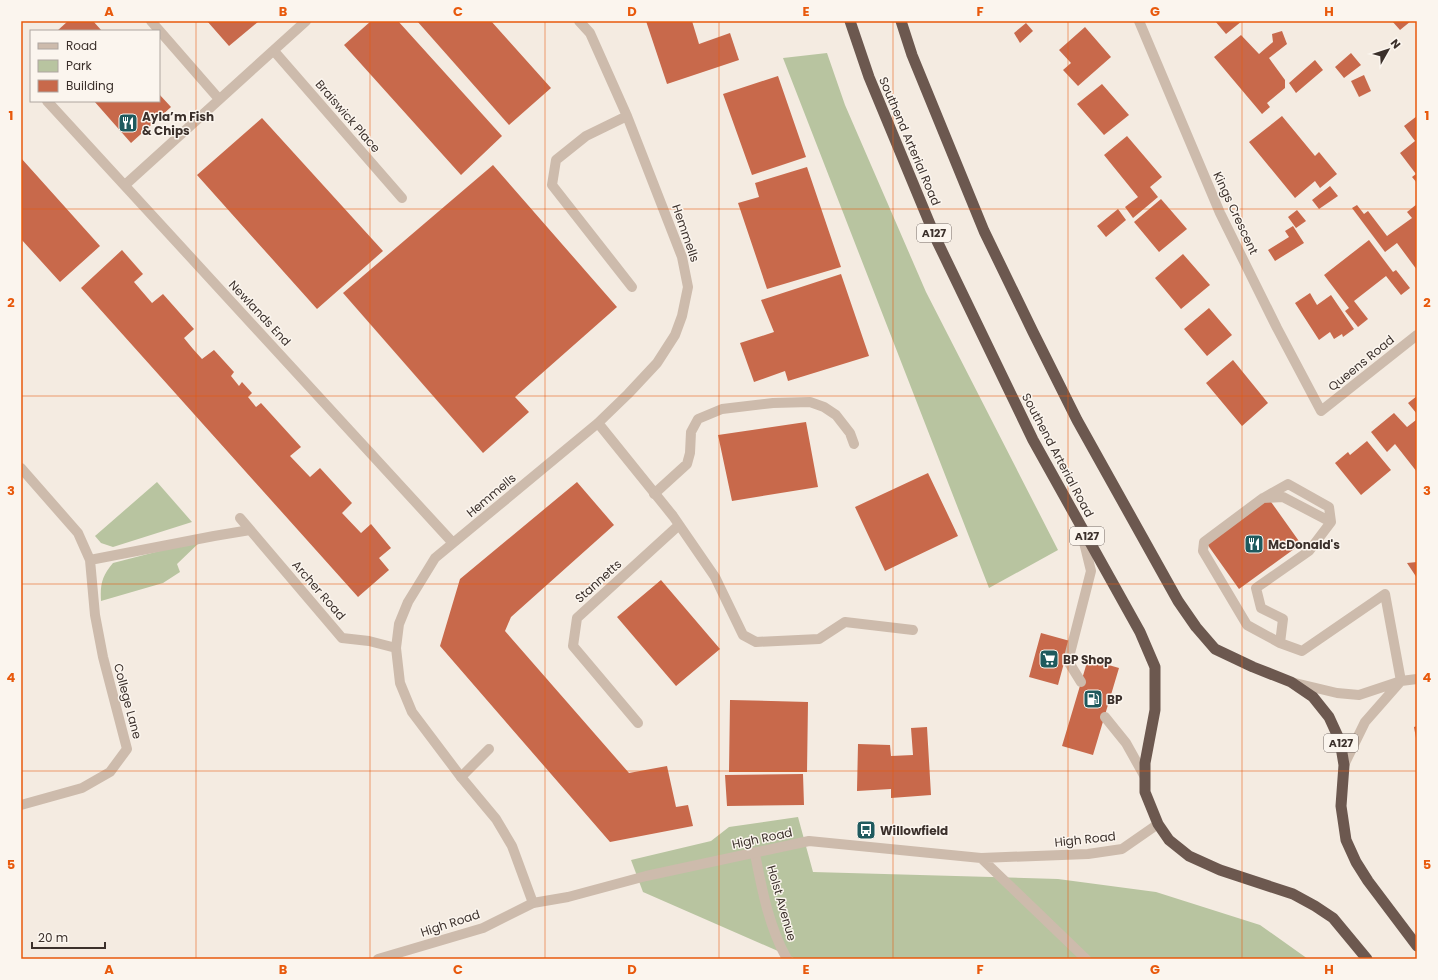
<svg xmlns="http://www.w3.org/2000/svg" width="1438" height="980" font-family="Poppins,sans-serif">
	<rect width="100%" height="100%" fill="#f4ebe1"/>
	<path fill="#b8c4a0" d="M827 53 845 105 926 292 1058 550 989 588 783 58Z
		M157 482 192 522 113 547 101 543 95 536Z
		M202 540 177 564 180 572 163 583 101 601C100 584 102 576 113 563Z
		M798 817 813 872 1058 879 1156 892 1260 925 1308 959H796L643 892 631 860 711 841 729 827Z"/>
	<path fill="#c8694b" d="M68 21H93L102 31H57Z
		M207 21H259L229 46Z
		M371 21H398L502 136 461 175 344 45Z
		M417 21H491L551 88 509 125Z
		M646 21H692L699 44 730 33 739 60 667 84Z
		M1215 21H1242L1226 34Z
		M1392 21H1411L1400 30Z
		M1026 23 1033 31 1020 43 1014 33Z
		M1085 27 1111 57 1078 86 1063 70 1071 63 1059 50Z
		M1282 31 1287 44 1269 58 1285 80V88L1267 103 1270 107 1262 114 1214 57 1241 35 1259 54 1273 42 1272 34Z
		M1351 53 1361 65 1344 78 1335 67Z
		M1315 60 1323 70 1296 93 1289 83Z
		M1364 75 1371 91 1359 97 1351 81Z
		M778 76 806 157 752 175 723 94Z
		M1102 84 1129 115 1104 135 1077 104Z
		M159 94 171 107 131 143 94 101H159Z
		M1282 116 1315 156 1319 152 1337 174 1320 188 1315 181 1295 198 1249 142Z
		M1417 116V183L1412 177 1416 174 1400 153 1415 141 1404 126Z
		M262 118 383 251 317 309 197 175Z
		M1127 136 1162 177 1150 187 1158 197 1133 218 1125 207 1138 197 1104 155Z
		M21 158 100 246 60 282 21 239Z
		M493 165 617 307 515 397 529 412 483 453 343 293Z
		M807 167 841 267 767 289 738 203 759 197 755 183Z
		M1330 186 1338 196 1319 209 1312 200Z
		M1161 199 1187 229 1159 252 1134 222Z
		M1417 204V270L1397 243 1385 252 1352 208 1357 205 1364 214 1368 211 1387 236 1412 218 1407 212Z
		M1118 209 1126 220 1106 237 1097 226Z
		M1297 210 1306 221 1296 228 1288 217Z
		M1293 226 1304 243 1275 261 1268 250 1289 237 1285 231Z
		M1369 240 1393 272 1396 270 1410 288 1401 295 1386 276 1354 301 1368 319 1358 327 1345 311 1349 308 1324 275Z
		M122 250 143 274 134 282 152 303 163 294 194 329 184 338 193 349 202 359 214 350 234 372 231 376 239 386 242 382 252 393 248 397 256 407 261 403 301 447 290 456 310 477 320 468 352 503 342 513 361 533 371 524 391 548 379 558 389 570 358 597 81 288Z
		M1183 254 1210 285 1181 309 1155 278Z
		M841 274 869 356 788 381 785 371 754 382 740 343 774 332 761 300Z
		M1310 293 1317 305 1331 295 1354 329 1343 337 1342 334 1334 339 1330 332 1319 340 1295 303Z
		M1209 308 1232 335 1207 356 1184 329Z
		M1233 360 1268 403 1242 426 1206 383Z
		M1417 396V414L1408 403Z
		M1394 413 1407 427 1416 420 1417 422V472L1395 444 1387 452 1371 432Z
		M806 422 818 487 732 501 718 435Z
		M1367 441 1391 470 1361 495 1335 463 1348 452 1350 455Z
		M928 473 958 536 885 571 855 507Z
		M577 482 614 525 511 617 505 631 629 773 667 766 676 807 688 805 693 826 610 842 440 646 460 579Z
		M1269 499 1301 544 1239 589 1207 544Z
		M1417 562V578L1407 563Z
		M661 580 720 649 676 686 617 617Z
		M1041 633 1070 641 1058 685 1029 677Z
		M1088 659 1119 668 1093 755 1062 746Z
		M730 700 808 702 807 772H729Z
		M1417 726V738H1416L1414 727Z
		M927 727 931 795 891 798V789L857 791 858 744 890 745 891 756 913 755 911 728Z
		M803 774 804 805 727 806 725 775Z"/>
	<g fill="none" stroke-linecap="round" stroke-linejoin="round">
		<path stroke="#cdbbac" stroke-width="10" d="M654 494 687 464 690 453 691 432 698 419 722 409 773 403 810 402 824 407 836 415 850 433 854 444
			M1265 497 1288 484 1329 507 1331 522
			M1081 530 1091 571 1068 661 1081 682
			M1280 643 1247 625 1203 551 1204 542 1263 498 1283 497 1331 522 1309 551 1256 588 1261 608 1283 619 1280 643 1302 651 1385 594 1401 681
			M1105 717 1126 743 1145 777
			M461 777 489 749"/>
		<path stroke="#cdbbac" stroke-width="10" d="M151 21 219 99
			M1139 21 1220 213 1277 328 1321 411 1417 335
			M274 51 402 198
			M47 101 453 543
			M627 116 586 136 556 160 552 185 632 287
			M125 185 306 21
			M598 423 673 516 715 577 743 635 756 642 819 639 845 622 913 630
			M21 468 78 533 90 560 95 615 103 657 127 749 110 772 82 788 21 805
			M240 518 342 638 369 641 396 648
			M90 560 214 536 250 530
			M638 723 573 646 577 618 679 525
			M755 854C762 890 769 927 787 959
			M533 903 512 846 496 819 461 777 412 712 400 683 396 648 399 624 408 602 435 558 598 423 628 394 657 363 675 335 682 316 688 287 682 257 627 116 590 33 579 21"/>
		<path stroke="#cdbbac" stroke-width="10" d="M1295 683 1337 693 1359 695 1401 681 1417 679
			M1344 765 1365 722 1401 681
			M981 858 1086 959
			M378 959 483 928 533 903 568 897 646 876 809 841 981 858 1088 854 1122 849 1158 824"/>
		<path stroke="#6c584f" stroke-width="11" d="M850 21 869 77 937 241 1033 440 1140 632 1155 667V710L1145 763V792L1158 824 1169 840 1189 856 1220 870 1293 894 1315 906 1333 918 1367 959
			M901 21 912 55 984 231 1033 332 1077 420 1178 601 1196 627 1215 649 1253 667 1291 682 1313 697 1329 717 1340 741 1344 765 1341 806 1346 840 1356 862 1368 881 1417 946"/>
	</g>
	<path fill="none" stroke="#e8590c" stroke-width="1" stroke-opacity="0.55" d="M196 21V959M370 21V959M545 21V959M719 21V959M893 21V959M1068 21V959M1242 21V959M21 209H1417M21 396H1417M21 584H1417M21 771H1417"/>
	<defs>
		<g id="restaurant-square" transform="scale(1)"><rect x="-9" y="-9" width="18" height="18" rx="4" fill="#1f5a5e" stroke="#fbf5ee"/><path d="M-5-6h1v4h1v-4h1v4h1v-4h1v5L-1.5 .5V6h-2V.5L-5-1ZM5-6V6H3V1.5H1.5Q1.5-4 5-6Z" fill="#fff"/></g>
		<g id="supermarket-square" transform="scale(1)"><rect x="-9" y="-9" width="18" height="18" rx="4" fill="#1f5a5e" stroke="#fbf5ee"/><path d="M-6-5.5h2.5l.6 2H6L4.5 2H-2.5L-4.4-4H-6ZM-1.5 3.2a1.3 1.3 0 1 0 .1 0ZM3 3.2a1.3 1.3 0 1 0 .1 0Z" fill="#fff"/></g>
		<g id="fuel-square" transform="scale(1)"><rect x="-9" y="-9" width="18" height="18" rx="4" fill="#1f5a5e" stroke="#fbf5ee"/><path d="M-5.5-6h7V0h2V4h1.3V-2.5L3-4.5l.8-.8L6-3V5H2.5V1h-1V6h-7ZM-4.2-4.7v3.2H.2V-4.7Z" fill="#fff"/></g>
		<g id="bus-square" transform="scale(1)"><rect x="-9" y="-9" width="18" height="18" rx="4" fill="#1f5a5e" stroke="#fbf5ee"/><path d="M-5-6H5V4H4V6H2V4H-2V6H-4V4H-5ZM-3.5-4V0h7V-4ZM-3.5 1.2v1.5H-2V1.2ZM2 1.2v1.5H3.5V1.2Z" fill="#fff"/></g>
	</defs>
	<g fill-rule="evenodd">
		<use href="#restaurant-square" x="128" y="123"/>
		<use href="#restaurant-square" x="1254" y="544"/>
		<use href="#supermarket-square" x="1049" y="659"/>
		<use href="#fuel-square" x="1093" y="699"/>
		<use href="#bus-square" x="866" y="830"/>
	</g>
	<g text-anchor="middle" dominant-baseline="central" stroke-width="3" stroke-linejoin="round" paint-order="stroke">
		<g fill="#fbf5ee" stroke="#756b66" stroke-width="1">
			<rect x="917" y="224" width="34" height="18" rx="3"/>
			<rect x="1070" y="527" width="34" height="18" rx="3"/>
			<rect x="1324" y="734" width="34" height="18" rx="3"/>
		</g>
		<g font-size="11" font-weight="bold" fill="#3b302b">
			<text x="934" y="233">A127</text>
			<text x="1087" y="536">A127</text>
			<text x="1341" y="743">A127</text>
		</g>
		<g font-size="12" font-weight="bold" fill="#3b302b" stroke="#fbf5ee" text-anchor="start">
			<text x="142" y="116">Ayla’m Fish<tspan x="142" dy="14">&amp; Chips</tspan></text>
			<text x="1268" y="544">McDonald's</text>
			<text x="1063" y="659">BP Shop</text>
			<text x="1107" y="699">BP</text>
			<text x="880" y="830">Willowfield</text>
		</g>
		<g font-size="12" fill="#3b302b" stroke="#fbf5ee">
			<text transform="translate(348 116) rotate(49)">Braiswick Place</text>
			<text transform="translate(910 141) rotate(67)">Southend Arterial Road</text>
			<text transform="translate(1236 213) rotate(65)">Kings Crescent</text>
			<text transform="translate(686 233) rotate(71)">Hemmells</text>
			<text transform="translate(260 313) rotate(47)">Newlands End</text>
			<text transform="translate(1361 363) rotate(-39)">Queens Road</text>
			<text transform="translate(1058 455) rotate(62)">Southend Arterial Road</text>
			<text transform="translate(491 495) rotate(-40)">Hemmells</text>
			<text transform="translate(598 581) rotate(-42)">Stannetts</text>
			<text transform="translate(319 590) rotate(49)">Archer Road</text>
			<text transform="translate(128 701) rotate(75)">College Lane</text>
			<text transform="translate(762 838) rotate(-12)">High Road</text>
			<text transform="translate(1085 839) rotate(-6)">High Road</text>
			<text transform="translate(782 903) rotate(74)">Holst Avenue</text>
			<text transform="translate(450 923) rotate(-18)">High Road</text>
		</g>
	</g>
	<rect width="1438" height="980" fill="none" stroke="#fbf5ee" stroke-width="44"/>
	<rect x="30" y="30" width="130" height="72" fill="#fbf5ee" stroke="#aea6a0"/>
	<rect x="38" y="43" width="20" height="6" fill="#cdbbac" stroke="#aea6a0"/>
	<text x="66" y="50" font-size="12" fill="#3b302b">Road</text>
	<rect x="38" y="60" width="20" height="12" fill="#b8c4a0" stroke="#aea6a0"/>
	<text x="66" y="70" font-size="12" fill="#3b302b">Park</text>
	<rect x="38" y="80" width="20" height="12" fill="#c8694b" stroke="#aea6a0"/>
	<text x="66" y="90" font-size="12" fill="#3b302b">Building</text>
	<g transform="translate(1388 50) rotate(51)" stroke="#fbf5ee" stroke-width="3" paint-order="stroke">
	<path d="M0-3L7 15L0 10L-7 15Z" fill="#3b302b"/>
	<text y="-6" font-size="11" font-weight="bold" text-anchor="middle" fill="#3b302b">N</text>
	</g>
	<path d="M32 942v6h73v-6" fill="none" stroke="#3b302b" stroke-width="2"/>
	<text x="38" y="942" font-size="12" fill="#3b302b" stroke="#fbf5ee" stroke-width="3" paint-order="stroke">20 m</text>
	<rect x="22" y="22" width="1394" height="936" fill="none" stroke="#e8590c" stroke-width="1.5"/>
	<g font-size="13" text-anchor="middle" font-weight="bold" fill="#e8590c">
		<text x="109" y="16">A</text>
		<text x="283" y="16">B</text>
		<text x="458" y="16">C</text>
		<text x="632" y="16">D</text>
		<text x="806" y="16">E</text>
		<text x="980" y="16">F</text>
		<text x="1155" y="16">G</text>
		<text x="1329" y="16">H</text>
		<text x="11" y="120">1</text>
		<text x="1427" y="120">1</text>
		<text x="11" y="307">2</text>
		<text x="1427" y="307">2</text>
		<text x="11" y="495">3</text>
		<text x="1427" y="495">3</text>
		<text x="11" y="682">4</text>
		<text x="1427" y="682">4</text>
		<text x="11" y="869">5</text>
		<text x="1427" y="869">5</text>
		<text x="109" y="974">A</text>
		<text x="283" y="974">B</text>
		<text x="458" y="974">C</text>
		<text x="632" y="974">D</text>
		<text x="806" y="974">E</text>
		<text x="980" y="974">F</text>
		<text x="1155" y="974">G</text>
		<text x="1329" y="974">H</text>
	</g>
</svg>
